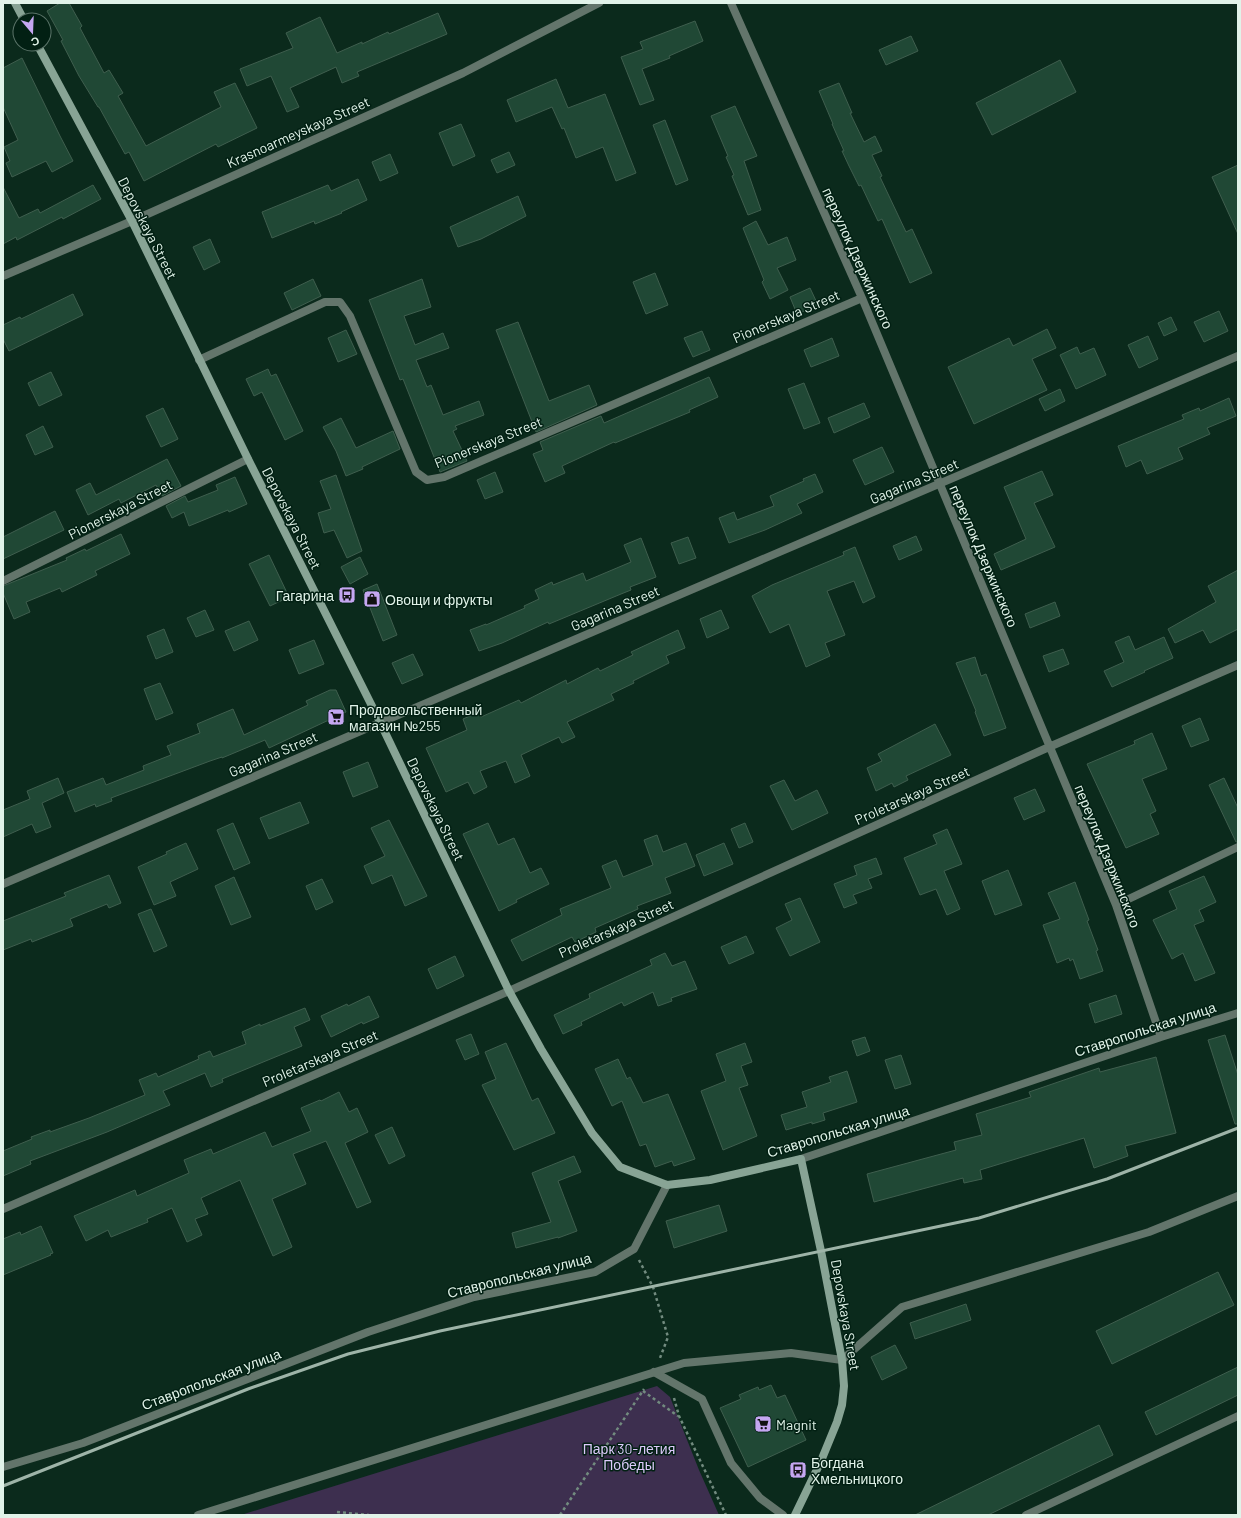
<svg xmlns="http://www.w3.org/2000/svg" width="1241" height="1518" font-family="Barlow,sans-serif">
	<rect width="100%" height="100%" fill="#0b2a1c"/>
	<path fill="#3d2f4f" d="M657 1386 670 1397 699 1470 719 1515H241Z"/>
	<path fill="#204835" stroke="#3f5e4e" d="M60 3H69L82 26 80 28 104 73 109 70 123 93 118 96 146 146 221 107 214 92 235 83 257 128 218 147 216 144 144 181 129 152 125 154 99 107H98L79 76 61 41 63 40 47 11Z
		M438 13 447 34 357 72 359 76 342 83 336 67 290 88 299 107 287 112 271 76 247 86 240 69 293 48 286 33 320 17 337 53 362 42V44L388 32 389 34Z
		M695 21 703 41 669 56 670 58 642 69 654 100 640 105 621 57 643 49 640 42Z
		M911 36 918 51 886 65 879 50Z
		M22 58 60 136 73 161 52 172 46 161 12 177 6 163 10 161 4 147 18 140 3 107V68Z
		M1060 60 1076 92 992 135 976 103Z
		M556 79 568 108 605 94 636 173 616 181 603 147 576 158 564 128 562 129 552 107 516 122 507 100Z
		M839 83 852 113H850L864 142 875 136 882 151 872 155 882 176 880 177 906 232 912 229 932 273 910 283 882 219 878 221 861 185 859 186 849 166 842 151H844L832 124H833L819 91Z
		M735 106 757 156 744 161 761 210 748 215 732 176 734 175 726 157 728 156 711 116Z
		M665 120 688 180 676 185 653 125Z
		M461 124 475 156 453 166 439 133Z
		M509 152 515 165 497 173 491 160Z
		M390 154 398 173 380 181 372 162Z
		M1238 165V234L1212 177Z
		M358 179 367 200 341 212 342 213 315 224 314 221 272 238 262 212 328 185 331 191Z
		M93 185 101 199 63 219 62 217 17 240 16 237 3 244V187L19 218 38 209 40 213Z
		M518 196 526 216 481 239 458 247 450 227Z
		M756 221 768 245 787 237 796 260 777 268 788 290 770 299 762 282 764 280 743 228Z
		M210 239 220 262 204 270 193 247Z
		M655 273 668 305 646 314 633 282Z
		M313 279 321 296 292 310 284 293Z
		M422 279 431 307 404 316 415 345 443 333 449 348 416 360 427 387 431 385 443 415 479 401 484 415 455 426 457 429 453 431 467 461 440 472 403 379 400 380 369 300Z
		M810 288 818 305 797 314 790 297Z
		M73 294 83 315 9 351 3 339V325L20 317 21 319Z
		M1219 311 1228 331 1204 342 1194 322Z
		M1171 317 1177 330 1164 336 1158 323Z
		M518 322 549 401 589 385 597 405 536 432 496 330Z
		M1047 329 1056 348 1032 359 1047 390 974 424 948 367 1009 338 1013 346Z
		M346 330 357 354 338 362 328 338Z
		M702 331 710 350 693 357 684 338Z
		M1148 336 1158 359 1139 368 1128 345Z
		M832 338 839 356 811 367 804 350Z
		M1077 347 1080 354 1094 348 1106 375 1076 389 1060 355Z
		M268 369 271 376 276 374 303 431 285 440 262 392 254 396 246 379Z
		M51 372 62 395 39 406 28 383Z
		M709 377 718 397 689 410 690 412 615 443 614 442 562 466 565 473 545 482 533 454 543 450 540 442 601 416 604 423Z
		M804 383 820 423 804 429 788 389Z
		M1060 389 1065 401 1045 411 1039 399Z
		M1229 398 1236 416 1207 428 1210 434 1178 448 1183 459 1147 474 1141 460 1126 467 1118 446 1184 419 1182 415 1199 408 1200 411Z
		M864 403 870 417 834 433 828 418Z
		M163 408 178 439 161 447 146 416Z
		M341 418 356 448 393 431 400 449 362 467 363 469 346 476 336 451 323 427Z
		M43 426 53 447 35 455 26 435Z
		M882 447 894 472 865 485 853 460Z
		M167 459 181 486 162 496 156 485 121 503 119 499 88 515 76 490 90 483 96 495Z
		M1042 471 1053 495 1034 503 1055 547 1001 570 994 554 1026 539 1004 487Z
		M495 472 503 492 485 499 477 480Z
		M815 474 823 492 797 504 802 513 765 530 729 543 719 518 734 512 737 520 774 506 770 496 804 481 803 479Z
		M336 475 362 551 347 558 334 530 324 533 318 513 331 509 320 481Z
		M235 477 247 504 229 512 228 510 189 526 184 512 172 518 166 506 185 496 188 502 218 490 216 485Z
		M55 511 64 530 3 559V537Z
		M121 534 130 554 95 571 97 575 62 592 60 588 26 602 30 612 14 619 3 593V586L67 560 66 558 85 549 86 551Z
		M916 536 922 550 899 560 893 546Z
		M688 537 696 558 679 564 671 543Z
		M641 538 656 577 630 587 631 590 621 594 549 624 548 622 502 643 479 651 470 630 486 624V625L525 608 524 606 539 599 535 590 552 582 553 585 583 573 586 581 631 562 624 545Z
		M855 547 875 597 863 603 854 581 827 591 845 635 825 643 830 656 806 667 789 624 770 633 752 596 772 585 844 555 843 552Z
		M269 555 289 597 270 606 249 564Z
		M360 557 368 574 350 584 341 567Z
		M1238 570V629L1210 643 1203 630 1175 643 1168 629 1216 602 1208 586Z
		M377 584 397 635 383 641 363 590Z
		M1055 602 1060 616 1030 628 1025 614Z
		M205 610 214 630 196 637 187 618Z
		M721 610 729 628 707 638 700 619Z
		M249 621 258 640 234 651 225 631Z
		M164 629 173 652 156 659 147 636Z
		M678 630 685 648 666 656 669 663 633 681 634 683 611 694 614 700 567 722 575 737 562 743 559 737 521 755 530 776 515 783 506 761 480 771 487 787 474 794 468 782 446 792 426 748 467 730 463 719 479 712 481 717 519 700 521 703 566 680 567 684 598 668 600 671 633 655 631 652Z
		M1129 636 1135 650 1164 637 1173 658 1144 671 1145 672 1112 687 1104 671 1124 662 1115 642Z
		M314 640 324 664 299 674 289 650Z
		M1063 649 1069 664 1049 672 1043 656Z
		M413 654 423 675 402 684 392 663Z
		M975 657 981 676 986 674 1006 728 984 736 975 712 976 711 956 663Z
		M160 683 173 713 156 720 144 689Z
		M330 690H336L346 712 269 748 265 740 222 758V757L210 761 111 798 112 801 96 807 95 804 75 812 67 792 103 778 106 785 144 770 143 766 171 755 167 746 200 733 197 724 233 709 244 735 308 705 306 701Z
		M1200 718 1209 740 1191 747 1182 726Z
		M935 724 951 755 906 776 908 780 894 787 892 783 876 791 867 768 882 761 878 754Z
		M1152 733 1167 769 1142 779 1156 811 1150 814 1159 834 1126 848 1087 764 1135 744 1134 741Z
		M368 762 378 787 353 797 343 772Z
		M58 778 64 793 42 803 51 827 36 833 32 824 3 837V810L30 799 27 791Z
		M1224 778 1238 808V842H1236L1209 785Z
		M784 780 795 801 817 790 828 813 792 830 770 786Z
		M1035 789 1045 811 1024 820 1014 798Z
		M300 802 309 823 269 839 260 818Z
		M389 820 427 896 405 906 392 875 372 884 364 866 385 856 371 828Z
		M233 823 250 863 234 870 217 830Z
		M488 823 498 845 514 838 530 873 541 868 549 884 516 900 517 902 499 911 463 834Z
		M745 823 753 842 739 848 731 829Z
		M947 829 962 864 944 871 960 909 947 915 936 889 920 895 904 858 937 844 933 835Z
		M657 835 663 852 686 843 695 866 665 878 671 893 637 906 638 909 595 928 596 932 575 942 572 937 522 961 511 940 562 915 560 909 611 888 602 866 616 860 623 877 653 865 644 840Z
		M186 843 198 869 170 882 176 896 154 905 138 867 167 854 166 852Z
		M724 843 733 864 704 876 696 855Z
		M876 858 882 874 868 879 872 888 853 895 857 903 844 908 834 884 857 875 854 866Z
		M1008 870 1022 905 995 915 982 881Z
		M109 875 121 903 109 908 107 904 70 919 73 926 32 942 31 939 3 950V921L66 896 64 893Z
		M1204 876 1216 902 1199 910 1204 921 1194 925 1215 973 1195 981 1183 953 1172 959 1153 920 1177 909 1169 891Z
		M234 877 251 917 231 925 215 886Z
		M322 879 333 902 316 910 306 886Z
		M1075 882 1089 920 1087 921 1098 950 1096 951 1103 971 1080 979 1073 959 1070 961 1069 958 1057 963 1043 925 1060 919 1048 893Z
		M800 898 820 942 790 956 776 928 792 920 785 904Z
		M151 909 167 946 154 952 138 914Z
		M746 936 754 953 729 964 721 947Z
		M665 953 672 966 685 961 697 989 671 998 672 1001 658 1006 653 992 624 1006 622 1002 581 1022 582 1025 563 1034 554 1015 590 998 589 994 652 965 650 960Z
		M455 956 464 976 437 989 428 969Z
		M1116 995 1122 1014 1095 1023 1089 1004Z
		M369 996 379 1017 363 1024 362 1022 331 1037 321 1016 347 1004 348 1006Z
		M305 1008 310 1020 294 1027 302 1046 222 1079 223 1082 211 1087 205 1073 163 1091 170 1105 107 1132 30 1161 31 1164 3 1176V1151L32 1139 31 1137 50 1130V1132L89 1118 145 1095 139 1080 156 1073 158 1077 199 1059 198 1056 210 1051 213 1057 246 1044 242 1032 260 1024V1026Z
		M471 1034 479 1054 465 1060 456 1040Z
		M1225 1035 1238 1075V1124H1235L1208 1040Z
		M865 1037 870 1051 857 1056 852 1041Z
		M506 1043 532 1101 538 1098 555 1133 514 1150 482 1085 496 1079 485 1052Z
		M745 1043 752 1062 741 1066 748 1085 739 1088 757 1136 723 1150 701 1091 726 1081 716 1054Z
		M901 1055 911 1084 895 1089 885 1060Z
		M1156 1057 1176 1133 1125 1146 1128 1156 1094 1168 1084 1138 980 1170 982 1179 964 1183 963 1178 874 1202 867 1174 956 1150 954 1142 982 1135 976 1114 1031 1097 1029 1092 1099 1068 1100 1072Z
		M618 1059 627 1079 630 1077 643 1103 668 1094 695 1159 674 1166 672 1161 655 1167 646 1144 640 1146 622 1101 612 1106 595 1069Z
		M847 1071 857 1102 823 1113 825 1120 812 1124V1122L786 1130 781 1115 807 1107 802 1092 831 1082 829 1077Z
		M339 1092 349 1112 357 1108 368 1132 345 1143 371 1202 357 1208 326 1141 293 1154 306 1184 272 1199 292 1247 273 1256 240 1180 201 1198 208 1214 195 1219 202 1235 187 1242 172 1208 147 1219 148 1222 111 1237 108 1230 86 1241 74 1216 135 1190 137 1196 189 1173 184 1160 211 1149 213 1154 265 1132 272 1147 311 1131 301 1108 320 1100 321 1101Z
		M392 1127 405 1156 389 1164 375 1135Z
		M574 1156 581 1172 558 1181 577 1231 558 1238V1237L516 1248 512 1233 551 1222 532 1173Z
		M719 1205 727 1231 674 1248 666 1221Z
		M41 1226 53 1253 50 1254 51 1255 3 1275V1239L20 1232 21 1235Z
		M1218 1272 1234 1305 1112 1364 1096 1331Z
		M966 1304 971 1320 915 1339 910 1323Z
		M895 1345 907 1368 882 1380 871 1357Z
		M1238 1367V1395L1156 1435 1145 1412Z
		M771 1385 777 1398 785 1395 806 1440 748 1467 720 1408 741 1399 739 1395 758 1387 759 1390Z
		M1099 1425 1113 1455 988 1515H915Z"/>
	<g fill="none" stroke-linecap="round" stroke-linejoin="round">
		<path stroke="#728b7f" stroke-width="2.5" stroke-dasharray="3 3" stroke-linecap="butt" d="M639 1260 653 1287 668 1337 660 1358
			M643 1391 678 1416
			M674 1398 679 1416 726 1515
			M337 1512 369 1515
			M560 1515 644 1389"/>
		<path stroke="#63756b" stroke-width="8" d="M842 1360 902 1307 1149 1232 1238 1196
			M654 1372 702 1399 731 1463 760 1498 783 1515
			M1026 1515 1238 1416"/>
		<path stroke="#63756b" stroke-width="8" d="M731 3 862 298 1116 905 1161 1037
			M199 360 325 302H340L350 316 416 472 427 480 444 477 862 298
			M3 581 248 459
			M1116 905 1238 847
			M801 1159 1161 1037 1238 1013
			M3 1209 509 991 1049 747 1238 665
			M3 1467 83 1443 368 1332 474 1297 595 1272 634 1249 667 1185
			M198 1515 684 1363 791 1353 842 1360"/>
		<path stroke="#63756b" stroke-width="8" d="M3 276 132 221 463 73 599 3
			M3 884 1238 356"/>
		<path stroke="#88a495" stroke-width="8" d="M15 3 24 20
			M37 44 132 221 248 459 380 722 509 991 541 1049 592 1133 620 1167 667 1185 710 1180 801 1159 821 1251 842 1360 844 1386 842 1405 837 1422 821 1461 795 1515"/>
		<path stroke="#9eb4a8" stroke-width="3" d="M3 1486 248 1389 348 1354 440 1331 979 1218 1107 1179 1238 1128"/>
	</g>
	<defs>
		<g id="bus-square" transform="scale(0.9)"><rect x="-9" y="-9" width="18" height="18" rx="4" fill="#c5a7f1" stroke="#022013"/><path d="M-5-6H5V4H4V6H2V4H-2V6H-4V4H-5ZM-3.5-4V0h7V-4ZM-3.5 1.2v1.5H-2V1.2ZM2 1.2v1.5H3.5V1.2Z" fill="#111"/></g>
		<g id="shop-square" transform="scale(0.9)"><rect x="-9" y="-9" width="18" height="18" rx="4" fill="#c5a7f1" stroke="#022013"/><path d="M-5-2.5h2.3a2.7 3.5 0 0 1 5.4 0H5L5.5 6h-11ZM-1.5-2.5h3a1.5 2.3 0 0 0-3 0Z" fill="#111"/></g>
		<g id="supermarket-square" transform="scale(0.9)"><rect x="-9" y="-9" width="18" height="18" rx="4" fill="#c5a7f1" stroke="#022013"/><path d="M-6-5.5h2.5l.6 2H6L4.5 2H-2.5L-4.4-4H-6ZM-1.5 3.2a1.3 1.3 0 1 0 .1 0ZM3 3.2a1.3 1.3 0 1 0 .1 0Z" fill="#111"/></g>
	</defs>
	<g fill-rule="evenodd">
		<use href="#bus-square" x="347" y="595"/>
		<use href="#shop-square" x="372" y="599"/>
		<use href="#supermarket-square" x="336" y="717"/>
		<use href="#supermarket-square" x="763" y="1424"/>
		<use href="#bus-square" x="798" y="1470"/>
	</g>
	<g text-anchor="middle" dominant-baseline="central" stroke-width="3" stroke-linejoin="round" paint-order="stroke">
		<g font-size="14" fill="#e1f3e9" stroke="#022013">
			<text transform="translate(298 132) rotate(-24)">Krasnoarmeyskaya Street</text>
			<text transform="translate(148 228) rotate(63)">Depovskaya Street</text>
			<text transform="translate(858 258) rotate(66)">переулок Дзержинского</text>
			<text transform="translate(786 316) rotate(-23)">Pionerskaya Street</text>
			<text transform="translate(488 442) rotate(-22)">Pionerskaya Street</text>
			<text transform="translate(914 481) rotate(-23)">Gagarina Street</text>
			<text transform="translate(120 509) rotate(-27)">Pionerskaya Street</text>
			<text transform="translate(292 518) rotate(63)">Depovskaya Street</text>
			<text transform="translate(984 556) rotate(67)">переулок Дзержинского</text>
			<text transform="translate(615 608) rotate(-23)">Gagarina Street</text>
			<text transform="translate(273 754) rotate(-23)">Gagarina Street</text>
			<text transform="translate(912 795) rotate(-24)">Proletarskaya Street</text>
			<text transform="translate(436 809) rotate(64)">Depovskaya Street</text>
			<text transform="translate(1108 856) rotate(68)">переулок Дзержинского</text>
			<text transform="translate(616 928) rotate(-24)">Proletarskaya Street</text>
			<text transform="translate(1145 1029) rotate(-18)">Ставропольская улица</text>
			<text transform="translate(320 1058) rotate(-23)">Proletarskaya Street</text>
			<text transform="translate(838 1131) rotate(-17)">Ставропольская улица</text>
			<text transform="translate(519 1275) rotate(-14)">Ставропольская улица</text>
			<text transform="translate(846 1315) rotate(80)">Depovskaya Street</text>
			<text transform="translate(211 1379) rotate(-21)">Ставропольская улица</text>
		</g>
		<g font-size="14" fill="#e1f3e9" stroke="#022013" text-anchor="start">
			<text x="334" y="595" text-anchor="end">Гагарина</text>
			<text x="385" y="599">Овощи и фрукты</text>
			<text x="349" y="709">Продовольственный<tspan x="349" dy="16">магазин №255</tspan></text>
			<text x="776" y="1424">Magnit</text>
			<text x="811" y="1462">Богдана<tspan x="811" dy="16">Хмельницкого</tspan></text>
		</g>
		<g font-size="14" fill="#ddcafb" stroke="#022013">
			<text x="629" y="1448">Парк 30-летия<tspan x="629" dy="16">Победы</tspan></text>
		</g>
	</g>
	<rect width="1241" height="1518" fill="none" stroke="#e1f3e9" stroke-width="8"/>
	<g transform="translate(32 32) rotate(161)"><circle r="19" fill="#022013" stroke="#5b7469"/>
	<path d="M0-3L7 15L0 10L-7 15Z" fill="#c5a7f1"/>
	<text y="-6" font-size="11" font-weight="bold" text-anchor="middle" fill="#e1f3e9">С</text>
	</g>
</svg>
